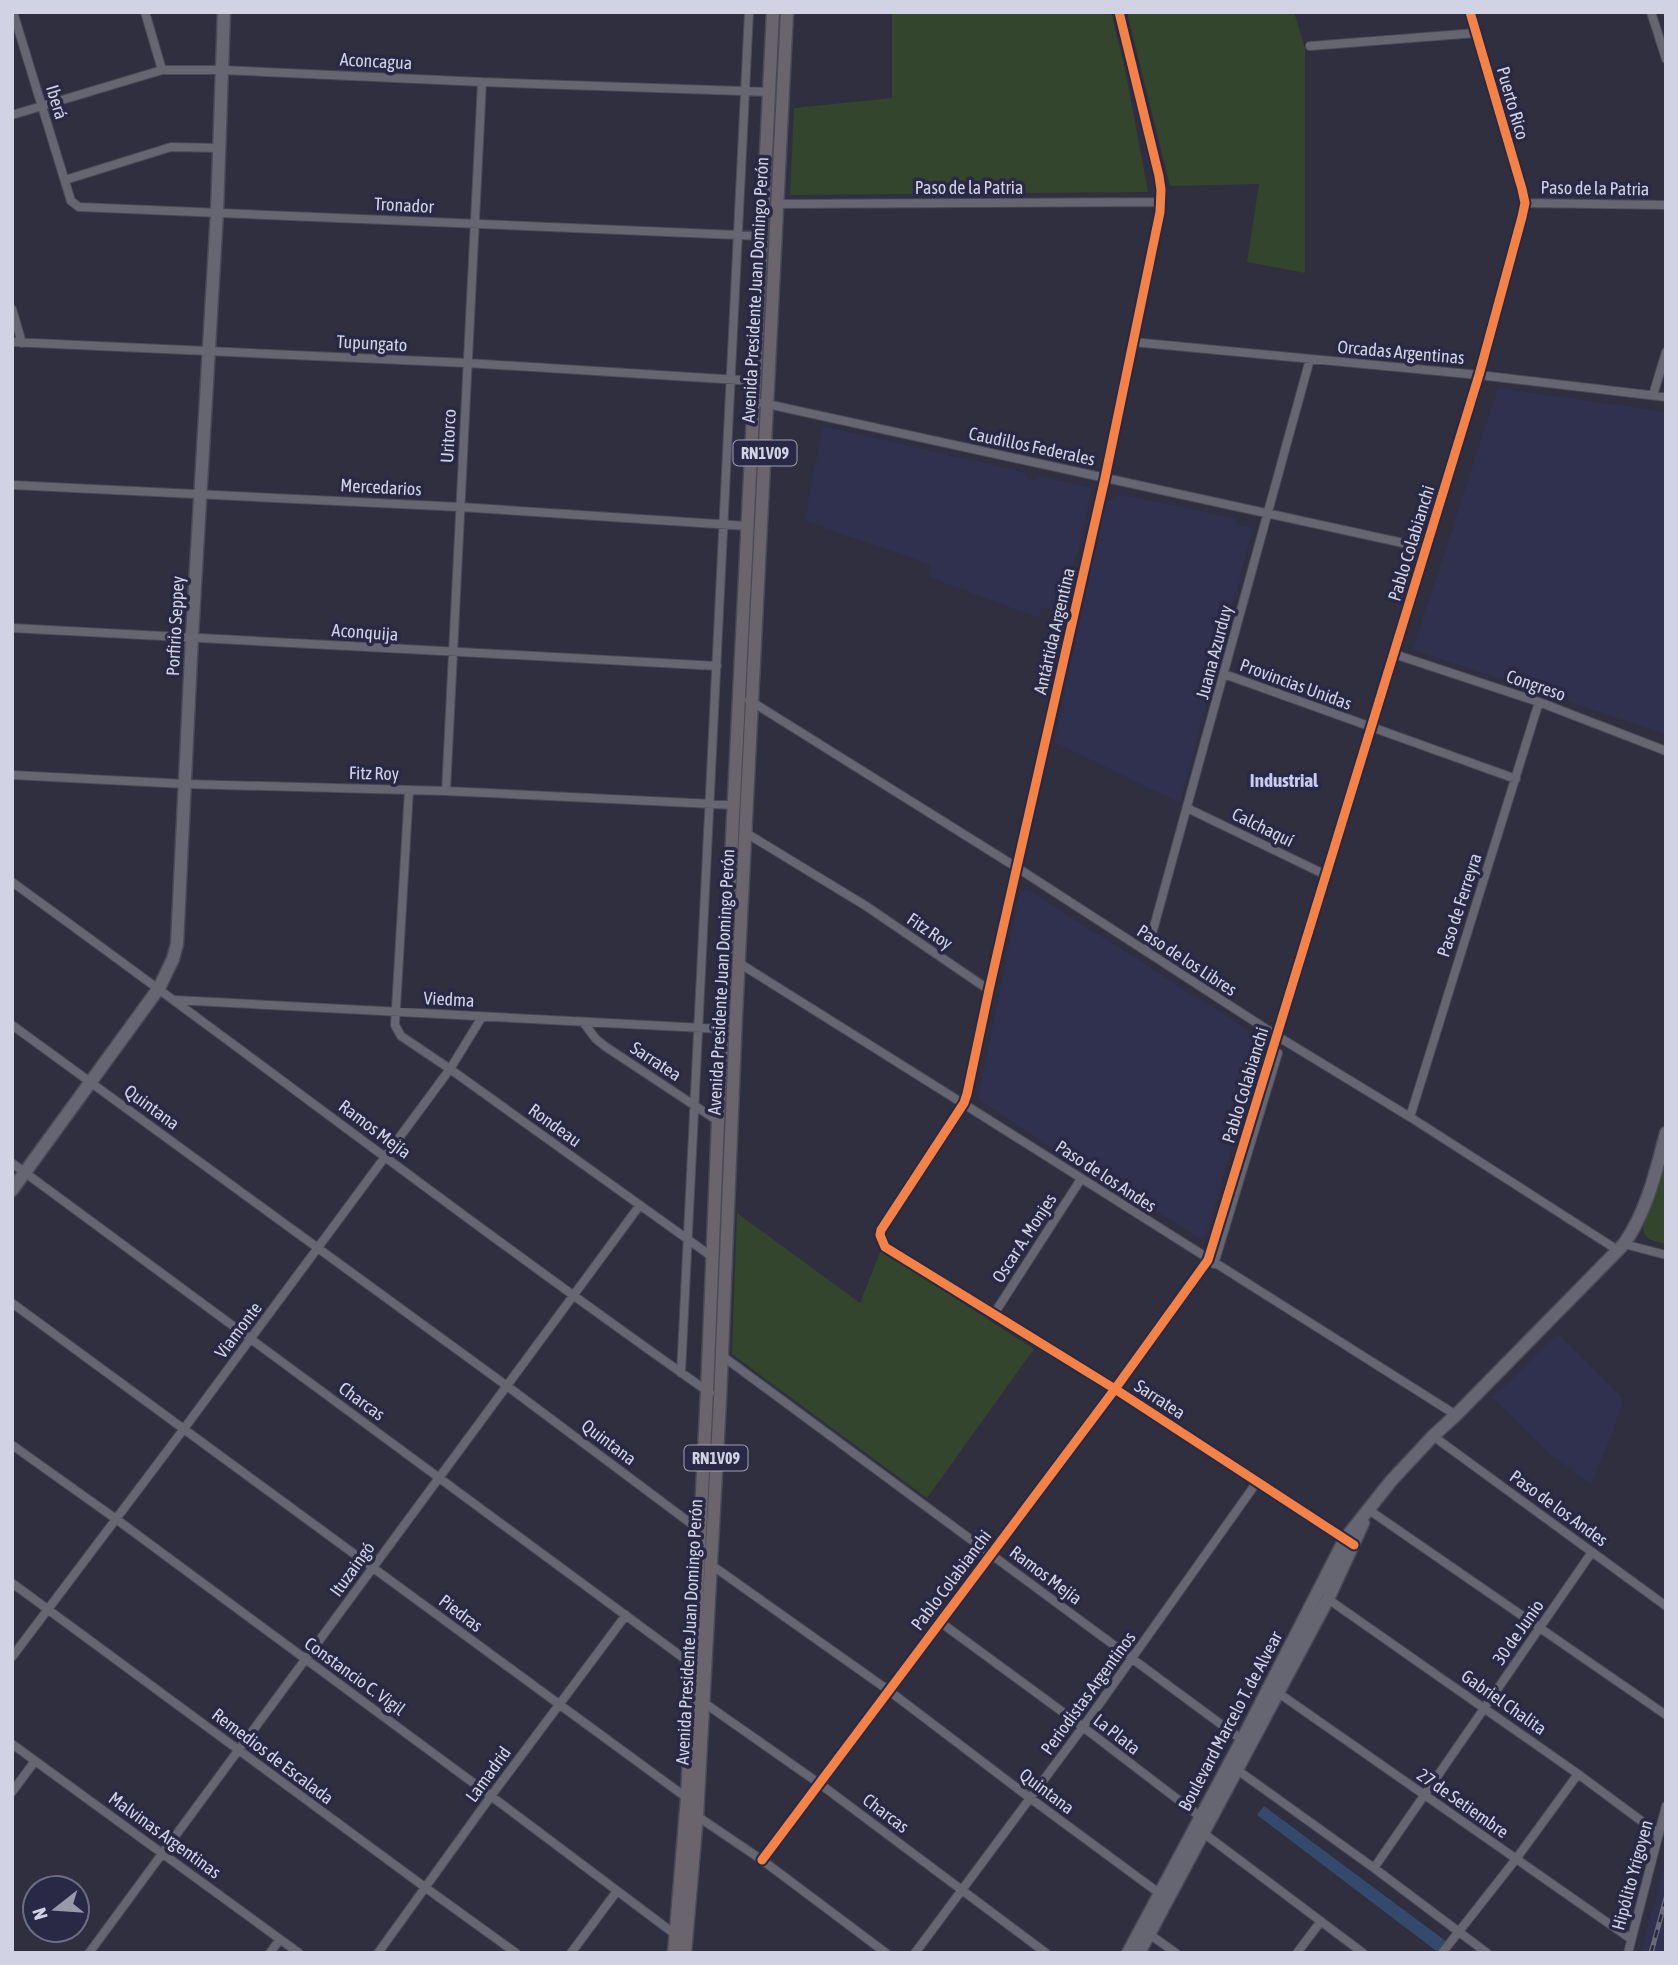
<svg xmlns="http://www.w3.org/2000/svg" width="1678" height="1965" font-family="'Asap Condensed',sans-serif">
	<rect width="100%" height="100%" fill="#2f2f3f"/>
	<path fill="#30304f" d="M1498 388 1666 412V734L1413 650Z
		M823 426 1024 472 1027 478 1034 480 1040 476 1092 488 1078 553 1054 610 1042 607 1039 618 929 577 931 565 805 521Z
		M1119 494 1237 519 1236 524 1253 528 1180 803 1054 742 1105 504Z
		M1027 889 1258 1036 1262 1044 1206 1235 1200 1238 1065 1156 978 1099 1018 900 1020 893Z
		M1558 1334 1623 1399 1611 1436 1591 1484 1550 1454 1492 1398Z
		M1666 1857V1953H1641L1650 1920Z"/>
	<path fill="#33452c" d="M892 12H1111L1125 69 1148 192 790 195 794 108 892 98Z
		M1127 12H1294L1305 48V273L1247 262 1259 184 1170 186Z
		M1666 1155V1244C1654 1241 1645 1241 1643 1228Z
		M737 1213 860 1303 881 1250 1034 1349 927 1498 732 1354Z"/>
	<path fill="#344a6d" d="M1264 1806 1447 1942 1439 1953 1257 1815Z"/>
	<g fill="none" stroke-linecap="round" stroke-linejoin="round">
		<g stroke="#494a58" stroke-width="10">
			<path id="street" d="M13 12 71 201 79 207 761 236
				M145 12 162 70
				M1119 12 1159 176 1161 190 1160 212 1105 478 989 990 967 1094 964 1103 881 1230 880 1235 885 1247 1115 1389 1348 1542
				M1651 12 1666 59
				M1310 46 1476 33
				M12 115 162 70H221L482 82 768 92
				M65 180 171 147 218 148
				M1525 203 1666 205
				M777 204 1161 202
				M12 309 22 343
				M12 342 467 363 755 381
				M1133 342 1479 375 1666 397
				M1653 395 1666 352
				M762 403 1426 548
				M12 485 460 507 747 526
				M12 628C247 639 482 654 717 666
				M1394 654 1539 702 1666 751
				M1224 674 1516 779
				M749 700 1016 867 1277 1036 1410 1117 1619 1251
				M12 775 186 784 446 791 734 805
				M409 790 395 1025 401 1036 450 1069 711 1256
				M446 791 482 82
				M1187 808 1326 875
				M746 833 866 906 989 990
				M12 882C246 1051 474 1227 710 1393
				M1147 952 1310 359
				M739 963C979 1112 1216 1265 1456 1415
				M175 1000 722 1029
				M583 1022 596 1039 606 1047 718 1121
				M12 1025 507 1386 701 1531
				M1410 1117 1539 702
				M12 1163 693 1665
				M1624 1244 1666 1255
				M1214 1264 1278 1053
				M12 1303 687 1798 689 1802
				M994 1314 1081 1179
				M721 1355 1245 1742
				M681 1373 749 12
				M1433 1436 1666 1606
				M12 1445 116 1519 491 1796 676 1935
				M1369 1510 1666 1715
				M710 1564 888 1690 1030 1798 1163 1896
				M12 1583 426 1888 516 1953
				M1328 1599 1578 1774 1659 1834
				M940 1622 1083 1727 1202 1818
				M12 1657 183 1430 450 1069 482 1017
				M1277 1692 1631 1939
				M703 1702 820 1784 1046 1953
				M12 1744 299 1953
				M1236 1769 1374 1868 1487 1953
				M12 1792 35 1761
				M695 1813 697 1816 762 1860 886 1953
				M1202 1832 1363 1953
				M762 1860 1115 1389 1208 1260 1479 375 1522 217 1525 203 1522 189 1470 12
				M1374 1868 1592 1552
				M1149 1934 1176 1953
				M89 1953 640 1205
				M270 1953 280 1939
				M378 1953 491 1796 626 1615
				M571 1953 617 1891
				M915 1953 1083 1727 1257 1482
				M1297 1953 1321 1921
				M1442 1953 1516 1859 1578 1774
				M1628 1953 1666 1806"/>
		</g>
		<g stroke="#494a58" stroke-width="15">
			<path id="secondary" d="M12 1190 159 988 173 959 177 944 192 636 217 212 224 12
				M1128 1953 1242 1740 1345 1539 1391 1481 1433 1436 1456 1415 1624 1244C1647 1211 1656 1171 1666 1133
				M1139 1953 1328 1599 1363 1523"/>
		</g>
		<g stroke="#494a58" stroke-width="15">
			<path id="primary" d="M674 1953 687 1798 707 1391 718 1121 773 12
				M685 1953 697 1816 720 1400 736 1016 787 12"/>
		</g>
		<use href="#street" stroke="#656672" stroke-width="8"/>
		<use href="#secondary" stroke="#656672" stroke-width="12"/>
		<use href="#primary" stroke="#6a646d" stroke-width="12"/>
		<g stroke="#6a6a75" stroke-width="5">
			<path id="rail" d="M1651 1953 1666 1898"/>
		</g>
		<use href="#rail" stroke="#292945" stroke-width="2.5" stroke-dasharray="8" stroke-linecap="butt"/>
		<g stroke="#292945" stroke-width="13">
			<path id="cycleway" d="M1119 12 1159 176 1161 190 1160 212 1105 478 989 990 967 1094 964 1103 881 1230 880 1235 885 1247 1115 1389 1354 1545
				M762 1860 1115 1389 1208 1260 1479 375 1522 217 1525 203 1522 189 1470 12"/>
		</g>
		<use href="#cycleway" stroke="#f48246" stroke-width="9"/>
	</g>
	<g text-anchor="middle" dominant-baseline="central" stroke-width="7" stroke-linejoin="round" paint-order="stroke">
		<g fill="#292945" stroke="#9fa0b5" stroke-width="2">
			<rect x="733.5" y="440.5" width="63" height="25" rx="5"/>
			<rect x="684.5" y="1445.5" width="63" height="25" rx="5"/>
		</g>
		<g font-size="16" font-weight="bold" fill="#d1d3e5">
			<text x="765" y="453">RN1V09</text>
			<text x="716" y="1458">RN1V09</text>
		</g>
		<g font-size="18" fill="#d1d3e5" stroke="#292945">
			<text transform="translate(376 61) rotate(3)">Aconcagua</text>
			<text transform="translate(57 102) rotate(73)">Iberá</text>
			<text transform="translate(1513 103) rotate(74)">Puerto Rico</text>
			<text x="969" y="187">Paso de la Patria</text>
			<text transform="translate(1595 188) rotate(1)">Paso de la Patria</text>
			<text transform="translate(404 205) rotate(3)">Tronador</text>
			<text transform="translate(755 290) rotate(-87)">Avenida Presidente Juan Domingo Perón</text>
			<text transform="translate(372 343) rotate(3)">Tupungato</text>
			<text transform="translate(1401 352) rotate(5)">Orcadas Argentinas</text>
			<text transform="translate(448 436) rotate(-87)">Uritorco</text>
			<text transform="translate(1032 446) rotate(12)">Caudillos Federales</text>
			<text transform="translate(381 487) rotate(3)">Mercedarios</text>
			<text transform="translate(1411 543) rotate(-73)">Pablo Colabianchi</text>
			<text transform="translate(175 626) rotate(-87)">Porfirio Seppey</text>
			<text transform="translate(1054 631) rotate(-77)">Antártida Argentina</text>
			<text transform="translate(365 632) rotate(4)">Aconquija</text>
			<text transform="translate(1214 652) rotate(-75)">Juana Azurduy</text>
			<text transform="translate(1296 684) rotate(20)">Provincias Unidas</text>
			<text transform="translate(1536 685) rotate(19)">Congreso</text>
			<text transform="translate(374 773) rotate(1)">Fitz Roy</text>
			<text transform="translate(1263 827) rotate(26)">Calchaquí</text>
			<text transform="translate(1459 905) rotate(-72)">Paso de Ferreyra</text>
			<text transform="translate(930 931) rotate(34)">Fitz Roy</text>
			<text transform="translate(1187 960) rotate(33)">Paso de los Libres</text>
			<text transform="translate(721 982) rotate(-87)">Avenida Presidente Juan Domingo Perón</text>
			<text transform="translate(449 999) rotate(3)">Viedma</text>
			<text transform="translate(656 1061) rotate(33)">Sarratea</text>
			<text transform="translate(1245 1085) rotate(-73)">Pablo Colabianchi</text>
			<text transform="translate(152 1107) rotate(36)">Quintana</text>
			<text transform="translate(555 1125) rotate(36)">Rondeau</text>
			<text transform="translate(375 1129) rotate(37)">Ramos Mejía</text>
			<text transform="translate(1106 1176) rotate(33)">Paso de los Andes</text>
			<text transform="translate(1024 1238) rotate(-57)">Oscar A. Monjes</text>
			<text transform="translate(238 1330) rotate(-53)">Viamonte</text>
			<text transform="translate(1160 1399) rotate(33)">Sarratea</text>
			<text transform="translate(362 1401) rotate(36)">Charcas</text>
			<text transform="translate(609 1442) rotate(37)">Quintana</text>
			<text transform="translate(1559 1508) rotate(36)">Paso de los Andes</text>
			<text transform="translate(352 1569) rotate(-54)">Ituzaingó</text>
			<text transform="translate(1046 1575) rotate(37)">Ramos Mejía</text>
			<text transform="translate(951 1580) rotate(-53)">Pablo Colabianchi</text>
			<text transform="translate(461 1613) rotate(37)">Piedras</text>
			<text transform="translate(689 1632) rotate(-87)">Avenida Presidente Juan Domingo Perón</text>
			<text transform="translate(1518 1632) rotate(-55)">30 de Junio</text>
			<text transform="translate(355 1676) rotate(36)">Constancio C. Vigil</text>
			<text transform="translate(1088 1693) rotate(-54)">Periodistas Argentinos</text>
			<text transform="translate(1504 1702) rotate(35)">Gabriel Chalita</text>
			<text transform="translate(1230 1721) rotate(-62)">Boulevard Marcelo T. de Alvear</text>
			<text transform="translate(1117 1734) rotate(38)">La Plata</text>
			<text transform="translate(273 1756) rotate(37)">Remedios de Escalada</text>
			<text transform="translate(488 1774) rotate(-54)">Lamadrid</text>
			<text transform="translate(1047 1791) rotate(37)">Quintana</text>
			<text transform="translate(1463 1803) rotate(35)">27 de Setiembre</text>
			<text transform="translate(886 1813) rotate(37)">Charcas</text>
			<text transform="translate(165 1835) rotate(36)">Malvinas Argentinas</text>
			<text transform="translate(1632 1875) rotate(-75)">Hipólito Yrigoyen</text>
		</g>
		<g font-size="19" font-weight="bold" fill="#c8cbef" stroke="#292945">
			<text x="1284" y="780">Industrial</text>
		</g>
	</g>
	<rect width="1678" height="1965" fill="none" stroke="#d1d3e5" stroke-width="28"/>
	<g transform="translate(56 1909) rotate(253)"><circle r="33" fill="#292945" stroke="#6c6d85" stroke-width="2"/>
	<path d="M0-5L12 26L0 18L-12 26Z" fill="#989aab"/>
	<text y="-10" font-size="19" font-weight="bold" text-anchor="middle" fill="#d1d3e5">N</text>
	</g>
</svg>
